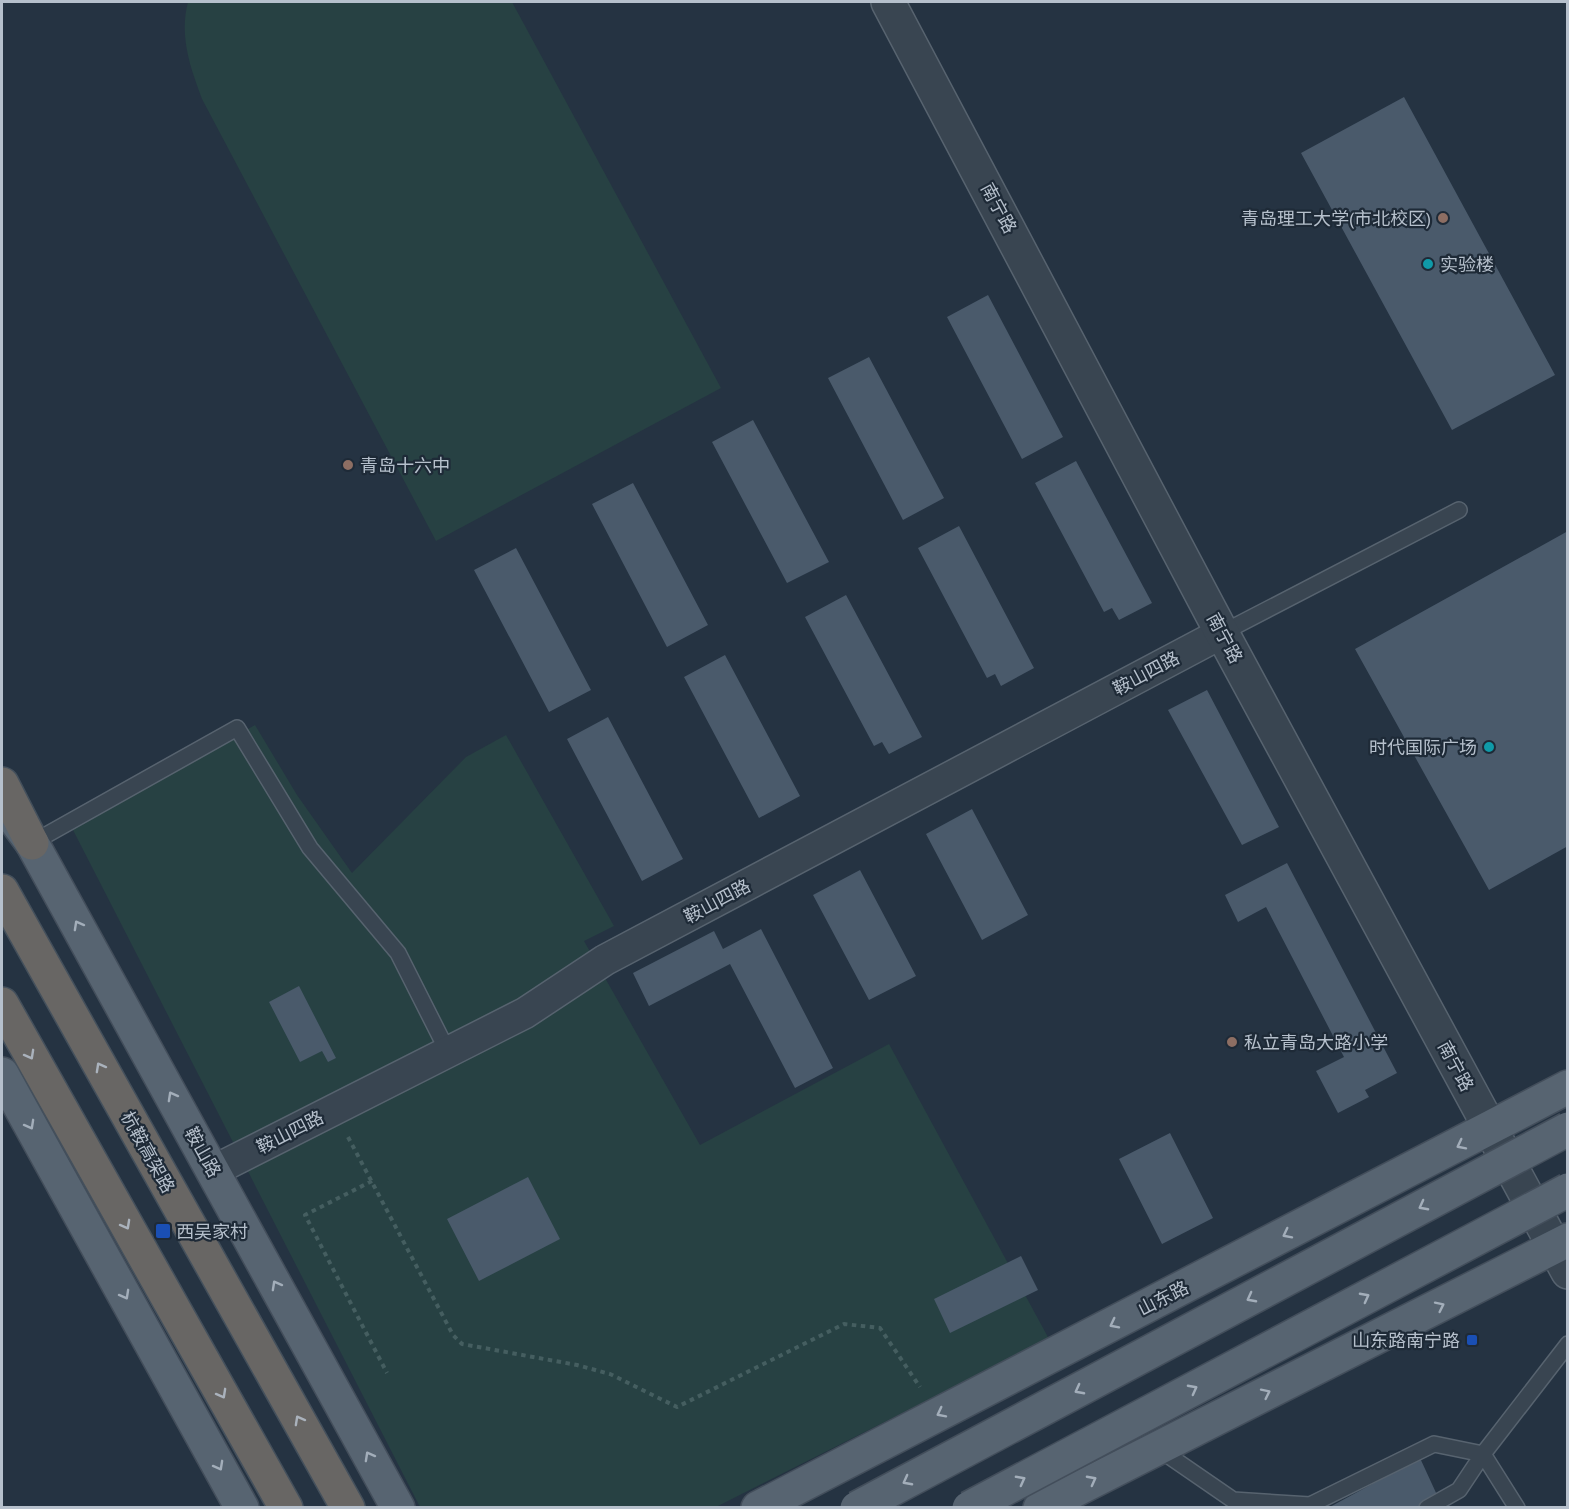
<svg xmlns="http://www.w3.org/2000/svg" width="1569" height="1509" font-family="'PT Sans','Noto Sans SC',sans-serif">
	<rect width="100%" height="100%" fill="#253342"/>
	<path fill="#274143" d="M188 2H512L721 388 436 541 202 99C190 67 179 36 188 2Z
		M255 725 297 795 352 873 466 757 506 735 614 926 584 941 700 1145 889 1044 1049 1339 716 1507H420L73 830Z"/>
	<path fill="#4a5a6b" d="M1404 97 1555 375 1452 430 1301 153Z
		M988 295 1063 437 1022 459 947 317Z
		M869 357 944 498 903 520 828 378Z
		M753 420 829 562 787 583 712 442Z
		M1076 461 1152 603 1119 620 1112 608 1104 612 1035 483Z
		M633 483 708 625 667 647 592 504Z
		M959 526 1034 668 1001 686 995 674 987 678 918 548Z
		M1568 531V846L1489 890 1355 649Z
		M516 548 591 690 549 712 474 570Z
		M846 595 922 737 889 754 882 742 874 746 805 617Z
		M725 655 800 796 759 818 684 677Z
		M1207 690 1279 827 1242 845 1168 710Z
		M608 717 683 859 642 881 567 739Z
		M972 809 1028 915 982 940 926 834Z
		M1287 863 1397 1073 1365 1090 1369 1097 1338 1113 1316 1071 1344 1057 1266 907 1238 922 1225 895Z
		M860 870 916 976 869 1000 813 895Z
		M761 929 833 1068 795 1088 730 964 649 1006 633 973 714 931 723 949Z
		M299 986 336 1058 328 1062 322 1051 300 1062 269 1002Z
		M1170 1133 1213 1218 1162 1244 1119 1159Z
		M528 1177 560 1239 479 1281 447 1219Z
		M1021 1256 1038 1290 950 1333 934 1299Z
		M1420 1458 1443 1508H1328Z"/>
	<g fill="none" stroke-linecap="round" stroke-linejoin="round">
		<g stroke="#57636f" stroke-width="18">
			<path id="service" d="M1222 633 1459 510
				M32 843 237 728 310 848 398 953 448 1052
				M1156 1447 1233 1500 1310 1505 1434 1444 1483 1454 1568 1344
				M1427 1508 1459 1490 1483 1454 1517 1508"/>
		</g>
		<g stroke="#57636f" stroke-width="33">
			<path id="minor" d="M213 1171 525 1013 605 960 1222 633"/>
		</g>
		<g stroke="#57636f" stroke-width="36">
			<path id="tertiary" d="M888 2 1222 633 1568 1272"/>
		</g>
		<g stroke="#434e5b" stroke-width="36">
			<path id="primary" d="M15 820 32 843 398 1508
				M2 1074 242 1508
				M758 1508 1568 1087
				M1040 1508 1568 1240"/>
		</g>
		<g stroke="#44505c" stroke-width="36">
			<path id="trunk" d="M2 784 32 843
				M2 891 348 1508
				M2 1004 286 1508"/>
		</g>
		<path stroke="#455e60" stroke-width="4" stroke-dasharray="4.5 4.5" stroke-linecap="butt" d="M348 1137 453 1335 462 1344 577 1365 610 1374 677 1407 844 1324 880 1328 920 1387
			M372 1181 305 1215 387 1373"/>
		<use href="#service" stroke="#394551" stroke-width="15"/>
		<use href="#minor" stroke="#394551" stroke-width="30"/>
		<use href="#tertiary" stroke="#394551" stroke-width="33"/>
		<use href="#primary" stroke="#576471" stroke-width="33"/>
		<use href="#trunk" stroke="#686664" stroke-width="33"/>
		<g stroke="#434e5b" stroke-width="36" stroke-linecap="butt">
			<path id="primary-bridge" d="M857 1508 1568 1129
				M969 1508 1568 1190"/>
		</g>
		<use href="#primary-bridge" stroke="#576471" stroke-width="33"/>
	</g>
	<defs><path id="oneway-chevron" d="M-2-3.5L2.5 0L-2 3.5" fill="none" stroke-width="1.6" stroke-linecap="round" stroke-linejoin="round" transform="scale(1.5)"/></defs>
	<g stroke="#a3aeba">
		<use href="#oneway-chevron" transform="translate(78 925) rotate(-119)"/>
		<use href="#oneway-chevron" transform="translate(172 1096) rotate(-119)"/>
		<use href="#oneway-chevron" transform="translate(30 1125) rotate(61)"/>
		<use href="#oneway-chevron" transform="translate(1461 1145) rotate(153)"/>
		<use href="#oneway-chevron" transform="translate(1423 1206) rotate(152)"/>
		<use href="#oneway-chevron" transform="translate(1287 1234) rotate(153)"/>
		<use href="#oneway-chevron" transform="translate(276 1285) rotate(-119)"/>
		<use href="#oneway-chevron" transform="translate(125 1295) rotate(61)"/>
		<use href="#oneway-chevron" transform="translate(1365 1297) rotate(-28)"/>
		<use href="#oneway-chevron" transform="translate(1251 1298) rotate(152)"/>
		<use href="#oneway-chevron" transform="translate(1440 1306) rotate(-26)"/>
		<use href="#oneway-chevron" transform="translate(1114 1324) rotate(153)"/>
		<use href="#oneway-chevron" transform="translate(1193 1389) rotate(-28)"/>
		<use href="#oneway-chevron" transform="translate(1079 1390) rotate(152)"/>
		<use href="#oneway-chevron" transform="translate(1266 1393) rotate(-26)"/>
		<use href="#oneway-chevron" transform="translate(941 1413) rotate(153)"/>
		<use href="#oneway-chevron" transform="translate(369 1456) rotate(-119)"/>
		<use href="#oneway-chevron" transform="translate(219 1466) rotate(61)"/>
		<use href="#oneway-chevron" transform="translate(1021 1480) rotate(-28)"/>
		<use href="#oneway-chevron" transform="translate(1092 1480) rotate(-28)"/>
		<use href="#oneway-chevron" transform="translate(907 1481) rotate(152)"/>
	</g>
	<g stroke="#aab2bc">
		<use href="#oneway-chevron" transform="translate(30 1055) rotate(61)"/>
		<use href="#oneway-chevron" transform="translate(100 1067) rotate(-119)"/>
		<use href="#oneway-chevron" transform="translate(126 1225) rotate(61)"/>
		<use href="#oneway-chevron" transform="translate(222 1394) rotate(61)"/>
		<use href="#oneway-chevron" transform="translate(299 1420) rotate(-119)"/>
	</g>
	<g fill="#8d6e63" stroke="#1e2a37" stroke-width="2">
		<circle cx="1443" cy="218" r="6"/>
		<circle cx="348" cy="465" r="6"/>
		<circle cx="1232" cy="1042" r="6"/>
	</g>
	<g fill="#0f9aa8" stroke="#1e2a37" stroke-width="2">
		<circle cx="1428" cy="264" r="6"/>
		<circle cx="1489" cy="747" r="6"/>
	</g>
	<g fill="#1a4fb4" stroke="#1e2a37" stroke-width="2">
		<rect x="155" y="1223" width="16" height="16" rx="3"/>
		<rect x="1466" y="1334" width="12" height="12" rx="3"/>
	</g>
	<g text-anchor="middle" dominant-baseline="central" stroke-width="4.5" stroke-linejoin="round" paint-order="stroke">
		<g font-size="18" fill="#b6c0cc" stroke="#1e2a37">
			<text transform="translate(999 208) rotate(62)">南宁路</text>
			<text transform="translate(1225 638) rotate(62)">南宁路</text>
			<text transform="translate(1146 673) rotate(-28)">鞍山四路</text>
			<text transform="translate(717 901) rotate(-28)">鞍山四路</text>
			<text transform="translate(1456 1066) rotate(62)">南宁路</text>
			<text transform="translate(290 1132) rotate(-27)">鞍山四路</text>
			<text transform="translate(148 1152) rotate(61)">杭鞍高架路</text>
			<text transform="translate(203 1152) rotate(61)">鞍山路</text>
			<text transform="translate(1163 1298) rotate(-27)">山东路</text>
		</g>
		<g font-size="18" fill="#b6c0cc" stroke="#1e2a37" text-anchor="start">
			<text x="1431" y="218" text-anchor="end">青岛理工大学(市北校区)</text>
			<text x="1440" y="264">实验楼</text>
			<text x="360" y="465">青岛十六中</text>
			<text x="1477" y="747" text-anchor="end">时代国际广场</text>
			<text x="1244" y="1042">私立青岛大路小学</text>
			<text x="176" y="1231">西吴家村</text>
			<text x="1460" y="1340" text-anchor="end">山东路南宁路</text>
		</g>
	</g>
	<rect width="1569" height="1509" fill="none" stroke="#b6c0cc" stroke-width="6"/>
</svg>
